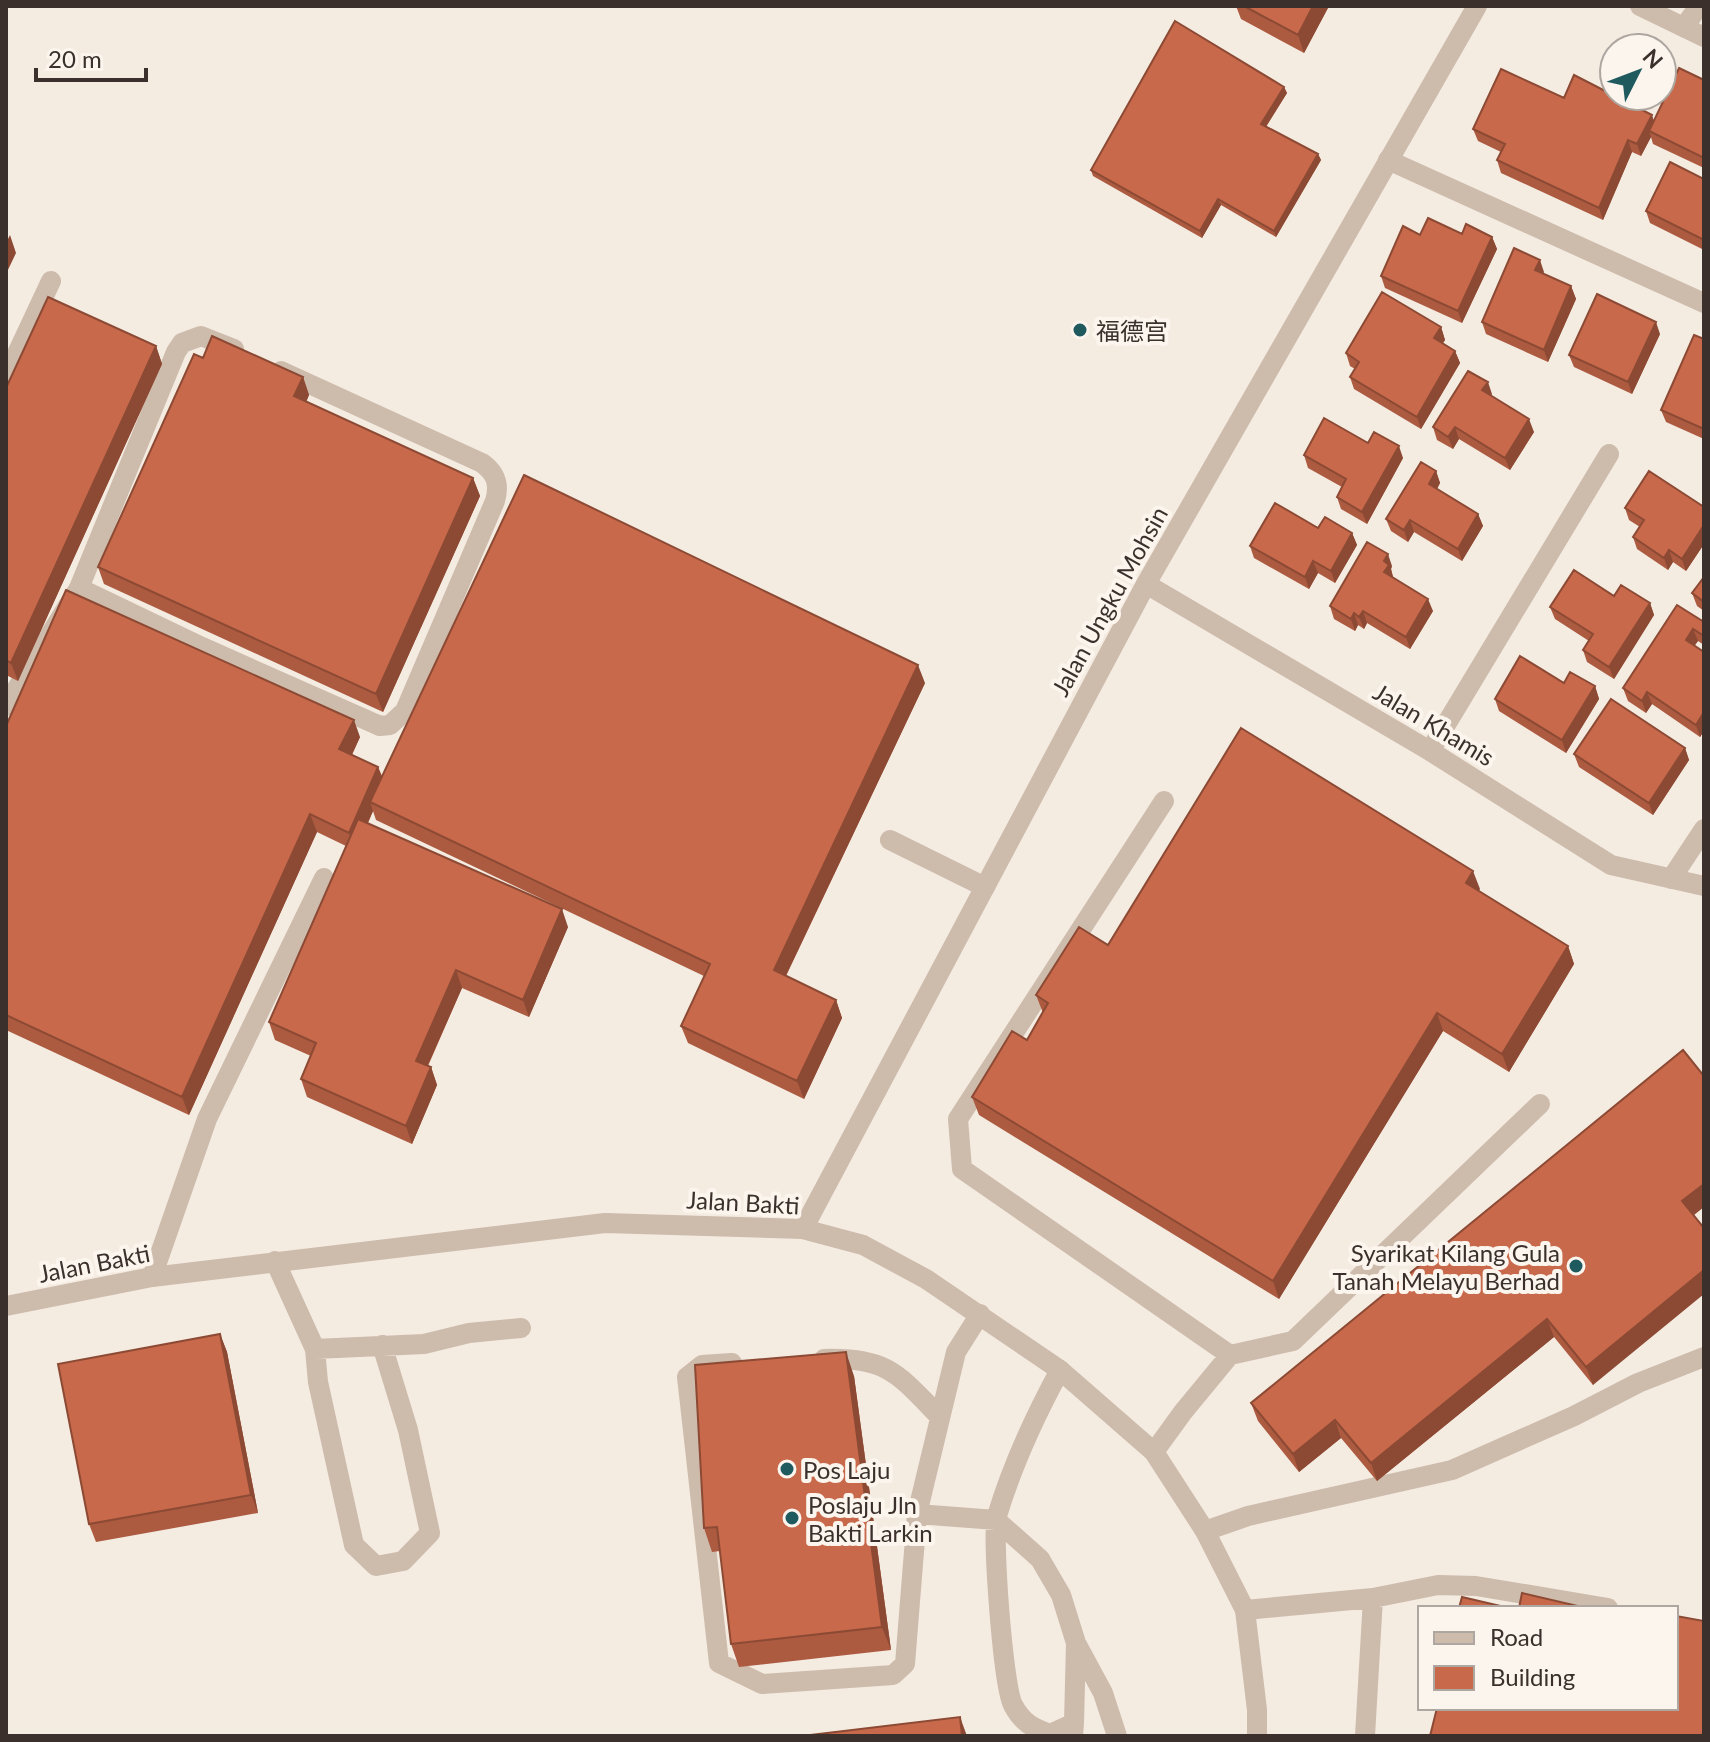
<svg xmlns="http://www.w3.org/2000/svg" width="1710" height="1742" font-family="Lato,'Noto Sans SC',sans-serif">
	<rect width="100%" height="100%" fill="#f4ebe1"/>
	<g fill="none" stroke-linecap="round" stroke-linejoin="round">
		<path stroke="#cdbbac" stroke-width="20" d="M1684 27 1699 6
			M6 377 51 281
			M79 588 202 647 380 726 390 725 405 711 495 501C500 484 496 473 482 463L281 371
			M6 706 79 588 176 352 182 343 201 336 234 349
			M1164 801 958 1119 962 1169 1230 1355
			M890 840 985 887
			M275 1261 315 1349 318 1382 354 1545 376 1566 403 1561 430 1533 408 1430 382 1345
			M152 1277 207 1119 324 878
			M315 1349 424 1344 469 1333 521 1328
			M824 1359C887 1357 898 1374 939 1416
			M732 1363 702 1365 687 1377 719 1663 762 1684 893 1675 905 1664 917 1514 956 1352 980 1314
			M1060 1370C1035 1416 1012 1466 997 1516 992 1537 1003 1686 1013 1705 1022 1722 1032 1728 1050 1734L1074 1723 1073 1736
			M1154 1452 1183 1412 1230 1355 1293 1341 1540 1104
			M917 1514 996 1520 1040 1559 1061 1595 1076 1643 1103 1693 1117 1736
			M1205 1531 1248 1516 1452 1470 1574 1416 1638 1383 1704 1357
			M1245 1610 1373 1598 1438 1585 1476 1586 1608 1608
			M1074 1723 1076 1643
			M1365 1736 1373 1598"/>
		<path stroke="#cdbbac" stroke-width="20" d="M1640 6 1704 37
			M1388 160 1704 303
			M1146 584 1430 751 1611 865 1704 886
			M1430 751 1609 454
			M1671 879 1704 829
			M803 1229 863 1245 926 1279 1060 1370 1154 1452 1205 1531 1245 1610 1257 1710V1736"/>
		<path stroke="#cdbbac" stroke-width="20" d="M6 1306 152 1277 605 1223 803 1229 1146 584 1477 6"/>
	</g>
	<path fill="#ac5a40" d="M1236 6H1329L1304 53 1241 19Z
		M1704 80V168L1653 144 1651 137 1641 156 1632 152 1603 220 1501 173 1497 160 1501 152 1478 141 1473 129 1564 98 1654 121Z
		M1284 87 1287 93 1266 127 1318 154 1321 160 1276 237 1221 205 1202 238 1093 176 1091 170Z
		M1704 179V250L1650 223 1646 211Z
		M1462 234 1492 237 1497 249 1462 323 1385 288 1381 276Z
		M1544 272 1543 274 1571 286 1576 299 1548 362 1486 334 1482 322Z
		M1441 327 1445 340 1443 343 1455 351 1460 363 1421 429 1354 389 1350 377 1355 369 1350 366 1346 353Z
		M1660 334 1632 394 1574 367 1569 355Z
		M1704 339V439L1666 422 1661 410Z
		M156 346 162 364 18 681 6 675V388Z
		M203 358 303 377 309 395 306 402 473 478 480 496 383 712 104 584 98 567Z
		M1492 394 1491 396 1534 432 1510 470 1459 439 1453 449 1437 440 1433 427Z
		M1368 443 1403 458 1367 524 1341 509 1337 497 1342 487 1308 468 1304 455Z
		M1436 471 1440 483 1437 489 1478 514 1483 526 1462 561 1414 532 1408 542 1391 531 1386 519Z
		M1704 507V544L1686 571 1673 562 1668 570 1637 549 1633 537 1640 527 1629 520 1625 508Z
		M1318 528 1352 533 1357 545 1335 583 1318 573 1309 589 1254 558 1250 546Z
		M1392 566 1391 569 1393 577 1433 611 1410 649 1367 623 1364 629 1358 625 1355 631 1334 619 1330 606Z
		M1704 577V611L1697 606 1692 593Z
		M1614 596 1650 603 1654 615 1614 679 1587 662 1583 650 1589 641 1555 619 1550 607Z
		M1677 605 1704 622V645L1698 641 1694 646 1704 652V731L1700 737 1652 704 1646 713 1628 701 1623 688Z
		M925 683 786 976 836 1000 842 1018 804 1099 688 1043 681 1026 704 976 376 820 373 811 368 823 568 927 529 1017 462 988 428 1066 431 1067 437 1085 412 1144 307 1097 301 1079 311 1056 275 1040 269 1022 346 846 317 832 189 1115 6 1030V726L360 737 352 755 378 767 382 776Z
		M1564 683 1595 686 1599 699 1566 753 1499 711 1495 699Z
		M1685 748 1689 760 1653 815 1579 767 1574 754Z
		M1480 889 1478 891 1568 946 1574 964 1509 1072 1443 1031 1279 1299 979 1115 972 1097 1027 1040 1043 1013 1036 995 1108 945Z
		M1694 1215 1593 1385 1554 1337 1377 1481 1341 1438 1299 1472 1258 1421 1251 1403Z
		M220 1334 227 1352 258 1513 96 1542 89 1524Z
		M854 1376 891 1650 739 1667 731 1644 720 1551 712 1552 704 1528Z"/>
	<path fill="#8c4a34" d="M1313 6H1329L1304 53 1298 35Z
		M1284 87 1287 93 1263 131 1261 124Z
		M1652 115 1656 127 1649 131 1651 137 1641 156 1637 144Z
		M1628 140 1632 152 1603 220 1599 208Z
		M1318 154 1321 160 1276 237 1274 231Z
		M1218 199 1221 205 1202 238 1200 231Z
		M10 235 16 253 6 274V243Z
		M1492 237 1497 249 1462 323 1458 311Z
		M1540 260 1544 272 1539 282 1535 270Z
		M1571 286 1576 299 1548 362 1544 350Z
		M1656 322 1660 334 1632 394 1628 382Z
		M1441 327 1445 340 1438 350 1434 338Z
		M156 346 162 364 18 681 11 663Z
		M1455 351 1460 363 1421 429 1417 417Z
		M303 377 309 395 301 414 294 396Z
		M1488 382 1492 394 1487 402 1482 390Z
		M1529 419 1534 432 1510 470 1505 458Z
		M1455 427 1459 439 1453 449 1448 437Z
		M1399 446 1403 458 1367 524 1362 512Z
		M1436 471 1440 483 1433 496 1429 484Z
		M473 478 480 496 383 712 376 694Z
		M1478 514 1483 526 1462 561 1458 549Z
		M1410 520 1414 532 1408 542 1404 530Z
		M1704 525V544L1686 571 1682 559Z
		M1352 533 1357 545 1335 583 1331 571Z
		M1669 550 1673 562 1668 570 1664 558Z
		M1388 554 1392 566 1391 569 1393 577 1389 584 1384 572V561Z
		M1313 561 1318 573 1309 589 1305 577Z
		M1428 599 1433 611 1410 649 1406 637Z
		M1650 603 1654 615 1614 679 1609 667Z
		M1363 611 1367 623 1364 629 1359 617Z
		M1354 613 1358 625 1355 631 1351 619Z
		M1693 629 1698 641 1690 652 1686 640Z
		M918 665 925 683 780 988 774 970Z
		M1595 686 1599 699 1566 753 1562 740Z
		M1647 692 1652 704 1646 713 1642 701Z
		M1704 712V731L1700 737 1696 725Z
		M354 720 360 737 346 767 339 749Z
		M1685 748 1689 760 1653 815 1649 803Z
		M378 767 385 785 370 802 373 811 355 851 349 833Z
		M310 814 317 832 189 1115 182 1097Z
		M1473 871 1480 889 1472 901 1466 883Z
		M562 909 568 927 529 1017 523 1000Z
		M1568 946 1574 964 1509 1072 1502 1054Z
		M456 970 462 988 422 1078 416 1061Z
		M836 1000 842 1018 804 1099 797 1081Z
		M1437 1013 1443 1031 1279 1299 1273 1281Z
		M431 1067 437 1085 412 1144 406 1126Z
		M1704 1184V1207L1689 1219 1682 1201Z
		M1704 1270V1294L1593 1385 1586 1367Z
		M1547 1319 1554 1337 1377 1481 1371 1463Z
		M220 1334 227 1352 258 1513 251 1495Z
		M846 1352 854 1376 891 1650 882 1627Z
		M1335 1420 1341 1438 1299 1472 1293 1454Z
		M960 1717 967 1736H962Z"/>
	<path fill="#c8694b" stroke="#8c4a34" stroke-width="2" d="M1244 6H1313L1298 35Z
		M1175 21 1284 87 1261 124 1318 154 1274 231 1218 199 1200 231 1091 170Z
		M1679 68 1704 80V158L1649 131Z
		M1501 69 1564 98 1574 75 1652 115 1637 144 1628 140 1599 208 1497 160 1505 144 1473 129Z
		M1670 162 1704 179V240L1646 211Z
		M1428 218 1462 234 1466 224 1492 237 1458 311 1381 276 1403 226 1420 235Z
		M1514 248 1540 260 1535 270 1571 286 1544 350 1482 322Z
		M1382 292 1441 327 1434 338 1455 351 1417 417 1350 377 1359 362 1346 353Z
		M1597 294 1656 322 1628 382 1569 355Z
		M48 297 156 346 11 663 6 660V388Z
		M1694 335 1704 339V429L1661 410Z
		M212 336 303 377 294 396 473 478 376 694 98 567 194 354 203 358Z
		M1468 371 1488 382 1482 390 1529 419 1505 458 1455 427 1448 437 1433 427Z
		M1324 418 1368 443 1374 432 1399 446 1362 512 1337 497 1346 479 1304 455Z
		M1421 462 1436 471 1429 484 1478 514 1458 549 1410 520 1404 530 1386 519Z
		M1649 471 1704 507V525L1682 559 1669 550 1664 558 1633 537 1644 520 1625 508Z
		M524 475 918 665 774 970 836 1000 797 1081 681 1026 710 964 370 802Z
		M1275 503 1318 528 1325 517 1352 533 1331 571 1313 561 1305 577 1250 546Z
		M1367 542 1388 554 1384 561 1389 565 1384 572 1428 599 1406 637 1363 611 1359 617 1354 613 1351 619 1330 606Z
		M1574 570 1614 596 1621 585 1650 603 1609 667 1583 650 1593 634 1550 607Z
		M1704 577V602L1692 593Z
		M66 590 354 720 339 749 378 767 349 833 310 814 182 1097 6 1015V726Z
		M1677 605 1704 622V636L1693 629 1686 640 1704 652V712L1696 725 1647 692 1642 701 1623 688Z
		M1520 656 1564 683 1570 672 1595 686 1562 740 1495 699Z
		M1611 699 1685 748 1649 803 1574 754Z
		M1241 728 1473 871 1466 883 1568 946 1502 1054 1437 1013 1273 1281 972 1097 1012 1031 1027 1040 1048 1003 1036 995 1079 927 1108 945Z
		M358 819 562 909 523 1000 456 970 416 1061 431 1067 406 1126 301 1079 316 1043 269 1022Z
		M1683 1050 1704 1076V1184L1682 1201 1704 1228V1270L1586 1367 1547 1319 1371 1463 1335 1420 1293 1454 1251 1403Z
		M220 1334 251 1495 89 1524 58 1364Z
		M846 1352 882 1627 731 1644 717 1527 704 1528 695 1365Z
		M1522 1593 1586 1608H1519Z
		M1462 1597 1509 1608H1459Z
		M1676 1616 1704 1621V1736H1430L1437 1708H1676Z
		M960 1717 962 1736H802Z"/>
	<g fill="#1f5a5e" stroke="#fbf5ee" stroke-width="3">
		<circle cx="1080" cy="330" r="8"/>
		<circle cx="1576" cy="1266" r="8"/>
		<circle cx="787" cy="1469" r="8"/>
		<circle cx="792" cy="1518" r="8"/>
	</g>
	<g text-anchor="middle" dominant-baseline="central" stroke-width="8" stroke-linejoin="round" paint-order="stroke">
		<g font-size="24" fill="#3b302b" stroke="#fbf5ee" text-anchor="start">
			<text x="1096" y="330">福德宫</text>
			<text x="1560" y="1252" text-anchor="end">Syarikat Kilang Gula<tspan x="1560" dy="28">Tanah Melayu Berhad</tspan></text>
			<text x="803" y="1469">Pos Laju</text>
			<text x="808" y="1504">Poslaju Jln<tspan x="808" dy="28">Bakti Larkin</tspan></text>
		</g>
		<g font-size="24" fill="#3b302b" stroke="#fbf5ee">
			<text transform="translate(1109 601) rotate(-61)">Jalan Ungku Mohsin</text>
			<text transform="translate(1434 724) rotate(31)">Jalan Khamis</text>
			<text transform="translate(743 1202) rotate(3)">Jalan Bakti</text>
			<text transform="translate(94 1263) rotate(-11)">Jalan Bakti</text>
		</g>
	</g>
	<rect width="1710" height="1742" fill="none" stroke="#3b302b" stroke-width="16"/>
	<rect x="1418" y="1606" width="260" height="104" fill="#fbf5ee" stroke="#aea6a0" stroke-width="2"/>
	<rect x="1434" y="1632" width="40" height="12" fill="#cdbbac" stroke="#aea6a0" stroke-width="2"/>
	<text x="1490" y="1646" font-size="24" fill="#3b302b">Road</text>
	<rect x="1434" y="1666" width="40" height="24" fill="#c8694b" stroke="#aea6a0" stroke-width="2"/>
	<text x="1490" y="1686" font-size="24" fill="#3b302b">Building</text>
	<g transform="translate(1638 72) rotate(48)"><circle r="38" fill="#fbf5ee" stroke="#aea6a0" stroke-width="2"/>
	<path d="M0-6L14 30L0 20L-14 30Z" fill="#1f5a5e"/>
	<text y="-12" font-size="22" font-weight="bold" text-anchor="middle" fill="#3b302b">N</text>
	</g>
	<path d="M36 68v12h110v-12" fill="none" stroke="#3b302b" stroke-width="4"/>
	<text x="48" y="68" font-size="24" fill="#3b302b" stroke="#fbf5ee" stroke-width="6" paint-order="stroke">20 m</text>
</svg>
